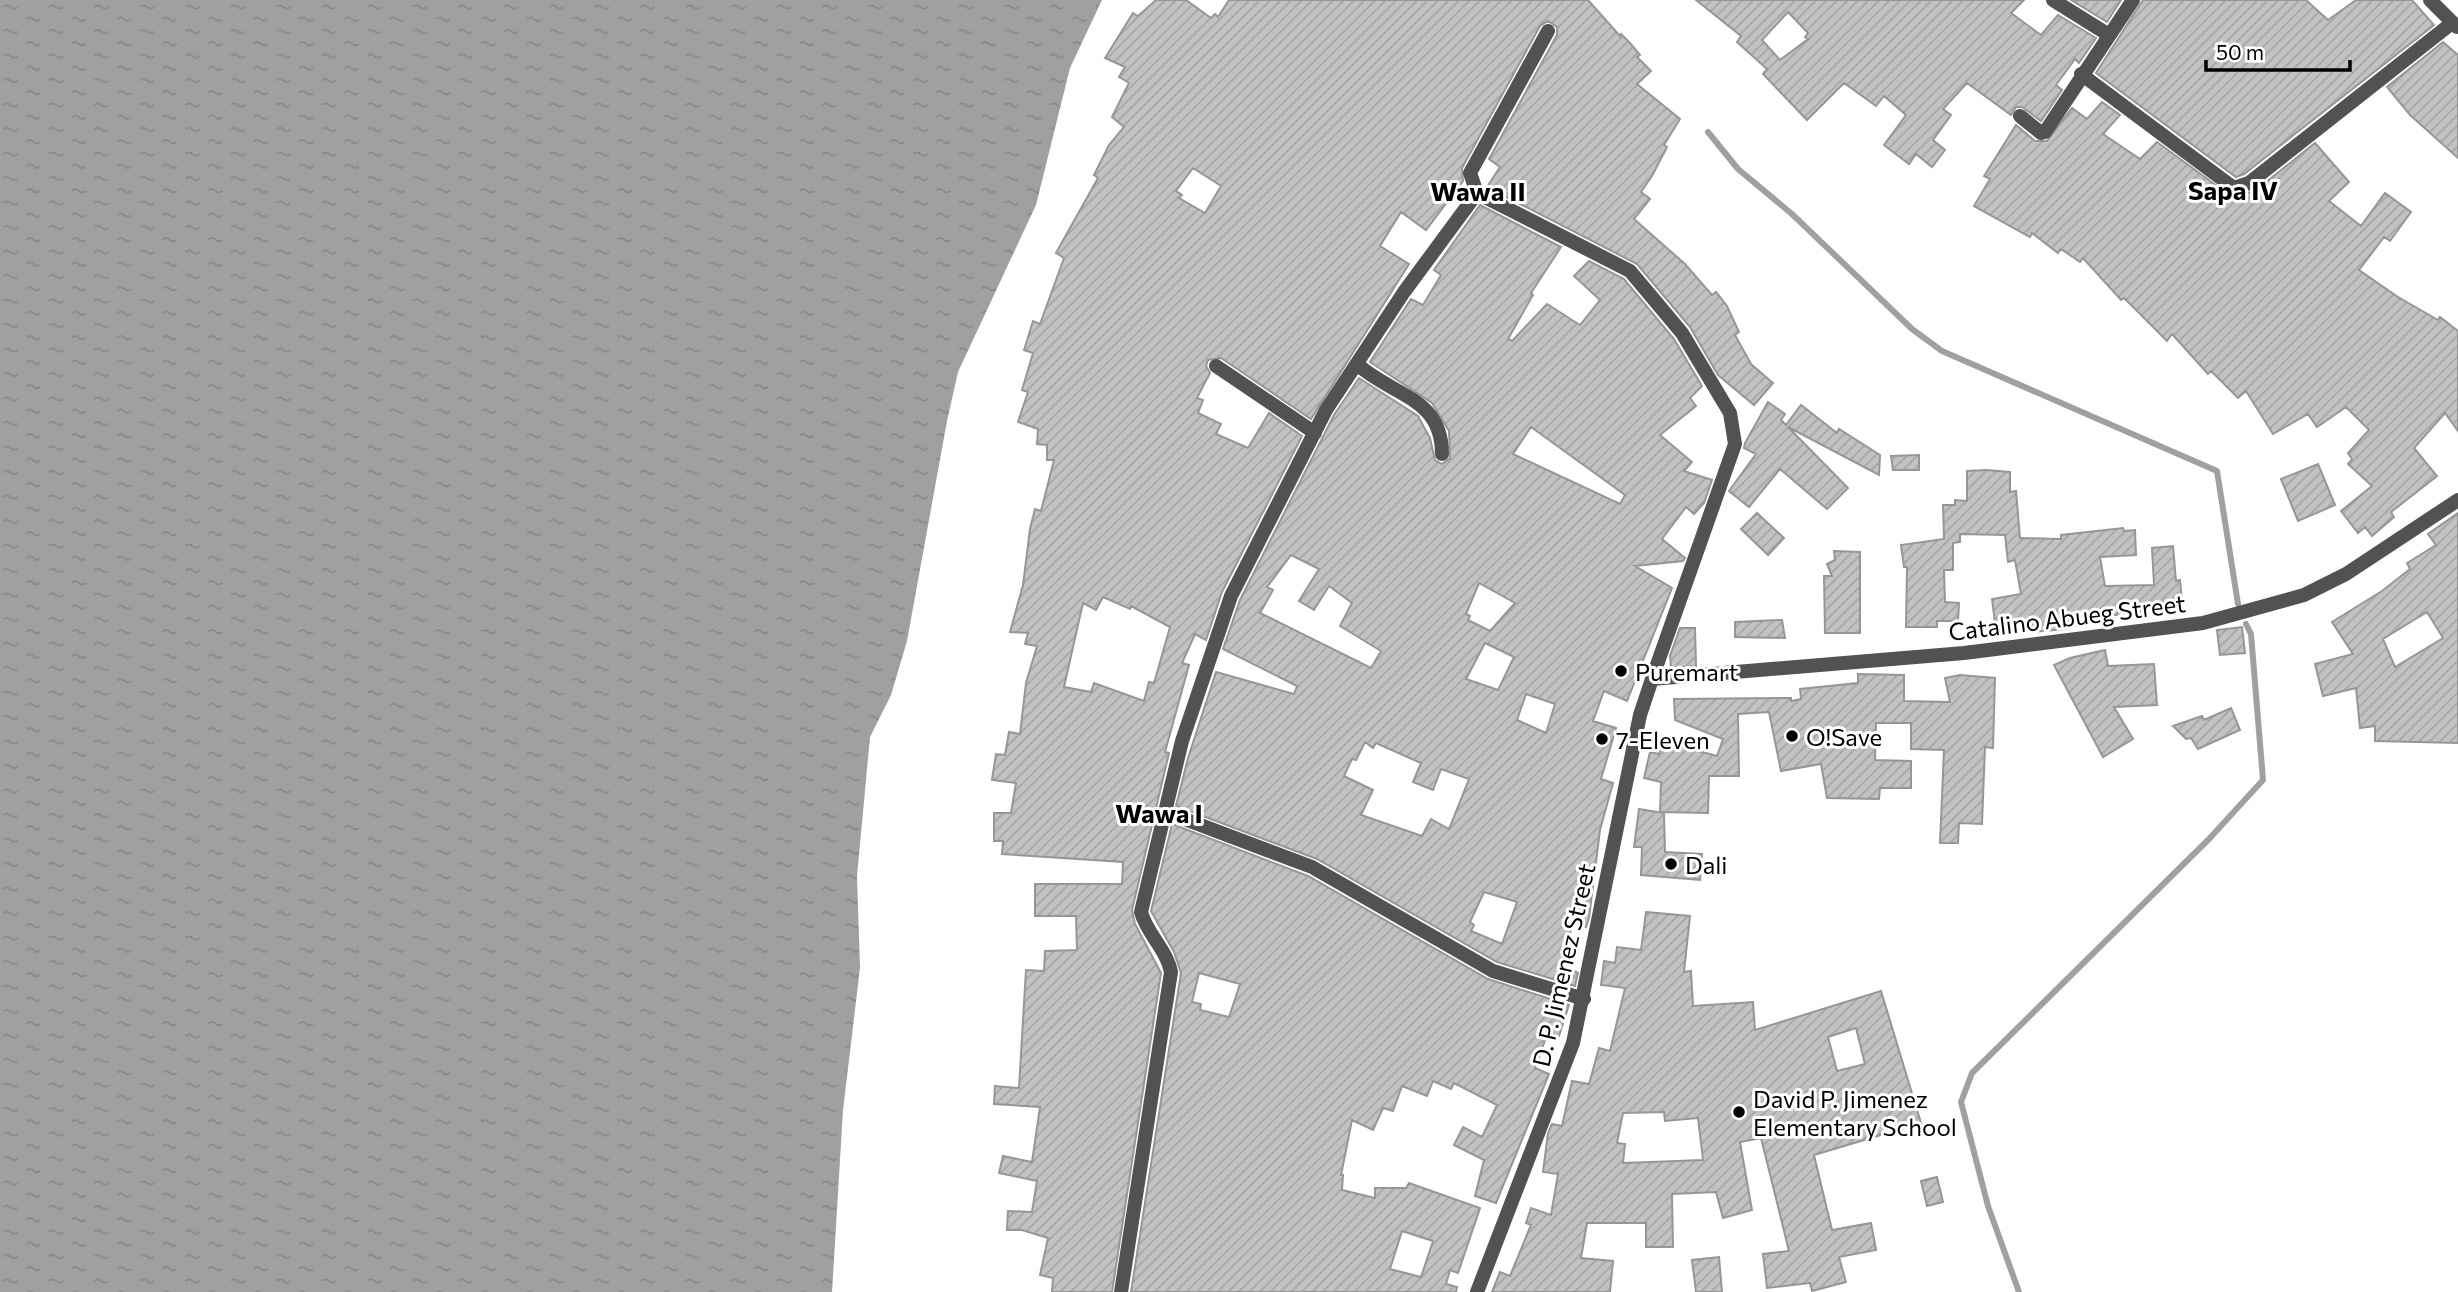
<svg xmlns="http://www.w3.org/2000/svg" width="2458" height="1292" font-family="Commissioner,sans-serif">
	<defs>
		<pattern id="water-ripples" width="26" height="14" patternUnits="userSpaceOnUse" patternTransform="scale(1.75)"><rect width="26" height="14" fill="#a0a0a0"/><path d="M2 4q2-2 4 0t4 0M15 11q2-2 4 0t4 0" fill="none" stroke="#888"/></pattern>
		<pattern id="building-hatch" width="6" height="6" patternUnits="userSpaceOnUse" patternTransform="scale(1.75)"><rect width="6" height="6" fill="#c2c2c2"/><path d="M-1 1l2-2M0 6l6-6M5 7l2-2" fill="none" stroke="#a5a5a5"/></pattern>
	</defs>
	<rect width="100%" height="100%" fill="#fff"/>
	<path fill="url(#water-ripples)" d="M0 0H1102L1070 68 1036 205 958 372 947 421 907 641 891 695 870 737 857 876 860 968 843 1110 832 1292H0Z"/>
	<g fill="none" stroke-linecap="round" stroke-linejoin="round">
		<path stroke="#a0a0a0" stroke-width="6" d="M1708 132 1738 169 1792 214 1912 329 1942 351 2217 471 2238 604
			M2019 1292 1988 1206 1961 1102 1972 1073 2209 839 2263 780 2251 634 2246 624"/>
	</g>
	<path fill="url(#building-hatch)" stroke="#969696" stroke-width="2" fill-rule="evenodd" d="M1156 0H1186L1211 18 1215 14 1218 17 1229 0H1588L1620 36 1621 34 1630 43 1640 55 1637 57 1651 71 1637 84 1680 119 1664 145 1667 147 1652 176 1641 192 1650 199 1634 219 1685 264 1712 295 1716 292 1727 306 1739 332 1735 335 1751 364 1773 383 1754 405 1718 375 1690 327 1637 264 1487 187 1500 167 1489 159 1557 35V27L1548 21 1540 26 1462 168 1463 181 1426 230 1401 212 1380 246 1409 264 1311 419 1221 358 1208 360 1206 366 1210 373 1197 398 1203 400 1198 413 1221 424 1216 434 1248 448 1269 413 1302 436 1222 592 1206 640 1195 634 1182 663 1189 665 1165 752 1169 753 1132 910 1135 924 1161 973 1112 1292H1052L1053 1278 1040 1275 1048 1238 1022 1230H1007L1008 1211 1032 1212 1037 1181 999 1173 1003 1156 1032 1162 1040 1107 994 1104 995 1086 1019 1088 1026 970 1044 971 1045 951 1077 950 1076 916H1035V884H1122L1123 862 1002 854 1003 841H994V813H1011L1016 783 992 780 996 754 1005 755 1009 732 1020 734 1026 683 1037 646 1025 644 1028 633 1010 632 1023 585 1030 529 1035 509 1041 511 1054 460H1047V445L1037 444 1038 429 1018 422 1028 392 1022 390 1033 353 1024 350 1033 321 1040 324 1064 258 1056 253 1098 178 1094 175 1109 145 1124 127 1112 117 1129 83 1119 77 1125 67 1105 58 1133 13 1138 16ZM1193 168 1221 186 1205 213 1179 198 1182 195 1176 191ZM1103 597 1130 609 1131 606 1170 627 1154 683 1149 682 1144 701 1094 683 1091 692 1064 687 1083 603 1096 610Z
		M1696 0H2024L2011 13 2041 35 2058 15 2096 38 2079 63 2075 59 2056 85 2062 90 2041 121 2022 107H2016L2011 115 1967 83 1943 109 1951 115 1933 140 1945 150 1932 167 1916 154 1909 164 1884 145 1906 115 1884 96 1876 106 1844 83 1807 120 1763 74 1767 69 1737 42 1741 36ZM1788 12 1808 33 1805 37 1808 39 1780 60 1762 40Z
		M2071 0H2121L2107 22Z
		M2143 0H2306L2328 20 2356 0H2412L2434 25 2244 174 2236 177 2096 73Z
		M2443 42 2458 55V158L2410 115 2387 87Z
		M2102 102 2120 115 2103 134 2140 159 2157 142 2232 197 2255 191 2315 143 2349 182 2329 201 2361 226 2385 193 2411 212 2390 241 2384 237 2359 270 2398 297 2438 320 2440 317 2458 331V431L2445 413 2414 448 2437 476 2391 512 2394 517 2372 536 2365 527 2358 533 2341 511 2372 486 2348 464 2352 459 2348 453 2369 430 2346 407 2317 427 2308 414 2273 434 2246 391 2238 398 2211 371 2208 374 2172 334 2167 341 2124 298 2121 300 2083 258 2080 262 2061 249 2058 253 2032 233 2030 237 1974 206 1990 179 1984 176 2016 125 2035 141H2047L2072 108 2087 119Z
		M1480 205 1561 247 1531 293 1533 295 1508 339 1512 341 1547 304 1580 325 1600 300 1574 276 1589 261 1624 279 1674 339 1702 386 1690 398 1696 406 1660 435 1692 462 1684 471 1712 480 1704 503 1694 514 1686 507 1662 539 1685 558 1683 561 1635 566 1672 588 1627 701 1604 691 1593 721 1616 728 1601 779 1613 783 1600 830 1589 918 1586 927 1573 924 1560 964 1578 973 1575 986 1497 962 1317 859 1176 806 1188 758 1216 672 1294 694 1297 686 1223 649 1240 600 1334 415 1359 378 1418 416 1430 438 1435 460 1442 464 1450 458 1449 431 1432 403 1370 362 1411 299 1423 305 1441 275 1434 270ZM1531 427 1625 495 1620 504 1513 454ZM1291 555 1319 569 1299 601 1314 610 1329 586 1352 603 1340 626 1381 651 1371 668 1260 613 1273 590 1267 587ZM1479 583 1515 603 1490 631 1468 620 1470 616 1466 614ZM1485 643 1514 657 1498 690 1466 679ZM1526 694 1555 704 1546 733 1517 720ZM1365 742 1373 748 1376 743 1421 763 1413 782 1433 790 1441 769 1469 779 1449 829 1431 819 1422 836 1361 815 1373 790 1344 776 1352 759 1356 760ZM1484 892 1517 902 1502 944 1471 931 1474 925 1470 922Z
		M1768 402 1785 414 1781 420 1786 425 1801 405 1837 433 1839 429 1880 455 1879 475 1788 427 1848 488 1827 509 1780 469 1749 507 1729 491 1756 454 1744 448 1745 443Z
		M1919 455V470H1893L1891 456Z
		M2318 464 2335 505 2298 521 2281 479Z
		M1986 470 2010 472V492L2016 491 2020 538 2061 539V535L2123 528 2124 531 2135 530 2136 555 2100 557 2105 586 2154 585 2152 548 2173 546 2176 581 2180 580 2182 601 2141 603V614L2084 616 2085 625 2064 626 2065 629 2032 632 2031 626 1996 631 1992 599 2021 594 2015 560 2008 562 2005 535 1960 534V542L1953 543V570H1944L1945 602 1959 603 1958 621H1937V627H1906L1907 567H1904L1901 545 1944 539 1943 505H1955V500L1967 501V471Z
		M1757 513 1784 538 1768 555 1741 529Z
		M2458 513V743L2375 741V726L2360 728 2356 688 2323 696 2315 664 2353 654 2332 622 2382 591 2410 569 2407 563 2436 545 2428 534ZM2427 612 2443 638 2395 667 2383 639Z
		M1834 551 1860 552V633H1825L1824 576H1832L1827 564 1835 560Z
		M1782 620 1785 638 1735 637V622Z
		M2242 627 2245 653 2220 655 2217 630Z
		M1680 628H1695L1696 666 1671 668 1670 656Z
		M2105 650 2108 666 2154 664 2157 705 2114 707 2133 739 2103 757 2054 665 2070 658Z
		M1858 674 1904 675V701L1950 702 1945 678 1960 675 1995 678 1993 748 1985 747 1982 824 1959 823 1958 843H1940L1944 750 1911 749V723H1876L1875 760 1911 761V788H1880L1879 799 1827 798 1821 764 1781 771 1769 712 1738 714 1739 776H1709L1708 813 1660 812 1661 782 1644 778 1650 752 1659 754 1662 741 1717 756 1723 739 1675 720 1674 699 1791 698V701L1801 699 1800 689 1858 683Z
		M2231 708 2240 730 2198 749 2191 738 2186 739 2173 726 2202 716 2204 720Z
		M1639 809 1664 813 1665 852 1702 854 1700 880 1641 875 1642 847H1634Z
		M1172 824 1308 876 1488 979 1569 1005 1559 1036 1548 1032 1535 1068 1549 1074 1496 1203 1475 1196 1484 1160 1454 1145 1463 1127 1482 1137 1497 1105 1454 1083 1451 1089 1433 1081 1427 1096 1402 1086 1393 1111 1383 1108 1373 1130 1352 1120 1341 1175H1343L1342 1190 1375 1198V1188H1406L1409 1183 1480 1208 1458 1273 1450 1270 1446 1284 1457 1287 1456 1292H1131L1181 973 1174 952 1151 911ZM1199 973 1240 984 1229 1017 1200 1010 1201 1004 1192 1002ZM1402 1231 1433 1241 1421 1277 1390 1269Z
		M1646 912 1690 916 1684 972 1691 971 1693 1006 1753 1002 1755 1030 1881 991 1921 1123 1814 1155 1832 1230 1871 1223 1876 1250 1839 1257 1846 1282 1812 1291 1810 1283 1767 1288 1763 1254 1789 1251 1761 1138 1740 1142 1752 1210 1723 1218 1716 1192 1672 1194 1673 1247H1646V1223H1587L1581 1258 1613 1261 1610 1292H1492L1500 1272 1510 1276 1531 1225 1526 1223 1531 1208 1551 1215 1558 1174 1543 1172 1548 1133 1552 1124 1562 1126 1572 1081 1589 1084 1599 1048 1610 1051 1625 988 1601 985 1604 961 1615 963 1617 947 1641 950ZM1856 1028 1865 1064 1837 1071 1828 1037ZM1664 1112 1665 1121 1698 1118 1703 1160 1623 1163 1625 1144 1617 1143 1623 1113Z
		M1937 1177 1943 1202 1927 1206 1921 1181Z
		M1719 1257 1722 1292H1696L1692 1260Z"/>
	<g fill="none" stroke-linecap="round" stroke-linejoin="round">
		<path stroke="#525252" stroke-width="14" d="M2053 0 2109 35
			M2430 0 2457 27
			M2081 74 2234 188 2249 183 2452 23
			M2020 116 2041 133 2045 132 2133 0
			M1477 193 1470 173 1548 31
			M1357 364C1392 396 1442 397 1442 454
			M1216 366 1315 433
			M1166 812 1312 867 1493 971 1584 999
			M1121 1292 1171 972C1167 950 1147 934 1141 912L1182 741 1231 596 1326 410 1404 292 1477 193 1630 271 1682 333 1730 413 1735 444 1652 679"/>
		<path stroke="#525252" stroke-width="14" d="M1477 1292 1573 1043 1640 715 1652 679 1964 653 2203 623 2304 595 2346 574 2458 500"/>
	</g>
	<g fill="#000" stroke="#fff" stroke-width="2.5">
		<circle cx="1621" cy="671" r="7"/>
		<circle cx="1792" cy="736" r="7"/>
		<circle cx="1602" cy="739" r="7"/>
		<circle cx="1671" cy="864" r="7"/>
		<circle cx="1739" cy="1112" r="7"/>
	</g>
	<g text-anchor="middle" dominant-baseline="central" stroke-width="6" stroke-linejoin="round" paint-order="stroke">
		<g font-size="24" fill="#000" stroke="#fff">
			<text transform="translate(2067 617) rotate(-7)">Catalino Abueg Street</text>
			<text transform="translate(1563 965) rotate(-77)">D. P. Jimenez Street</text>
		</g>
		<g font-size="24" fill="#000" stroke="#fff" text-anchor="start">
			<text x="1635" y="671">Puremart</text>
			<text x="1806" y="736">O!Save</text>
			<text x="1616" y="739">7-Eleven</text>
			<text x="1685" y="864">Dali</text>
			<text x="1753" y="1098">David P. Jimenez<tspan x="1753" dy="28">Elementary School</tspan></text>
		</g>
		<g font-size="26" font-weight="bold" fill="#000" stroke="#fff">
			<text x="2233" y="189">Sapa IV</text>
			<text x="1478" y="190">Wawa II</text>
			<text x="1159" y="812">Wawa I</text>
		</g>
	</g>
	<path d="M2206 60v10h144v-10" fill="none" stroke="#000000" stroke-width="3.5"/>
	<text x="2216" y="60" font-size="21" fill="#000000" stroke="#ffffff" stroke-width="5" paint-order="stroke">50 m</text>
</svg>
